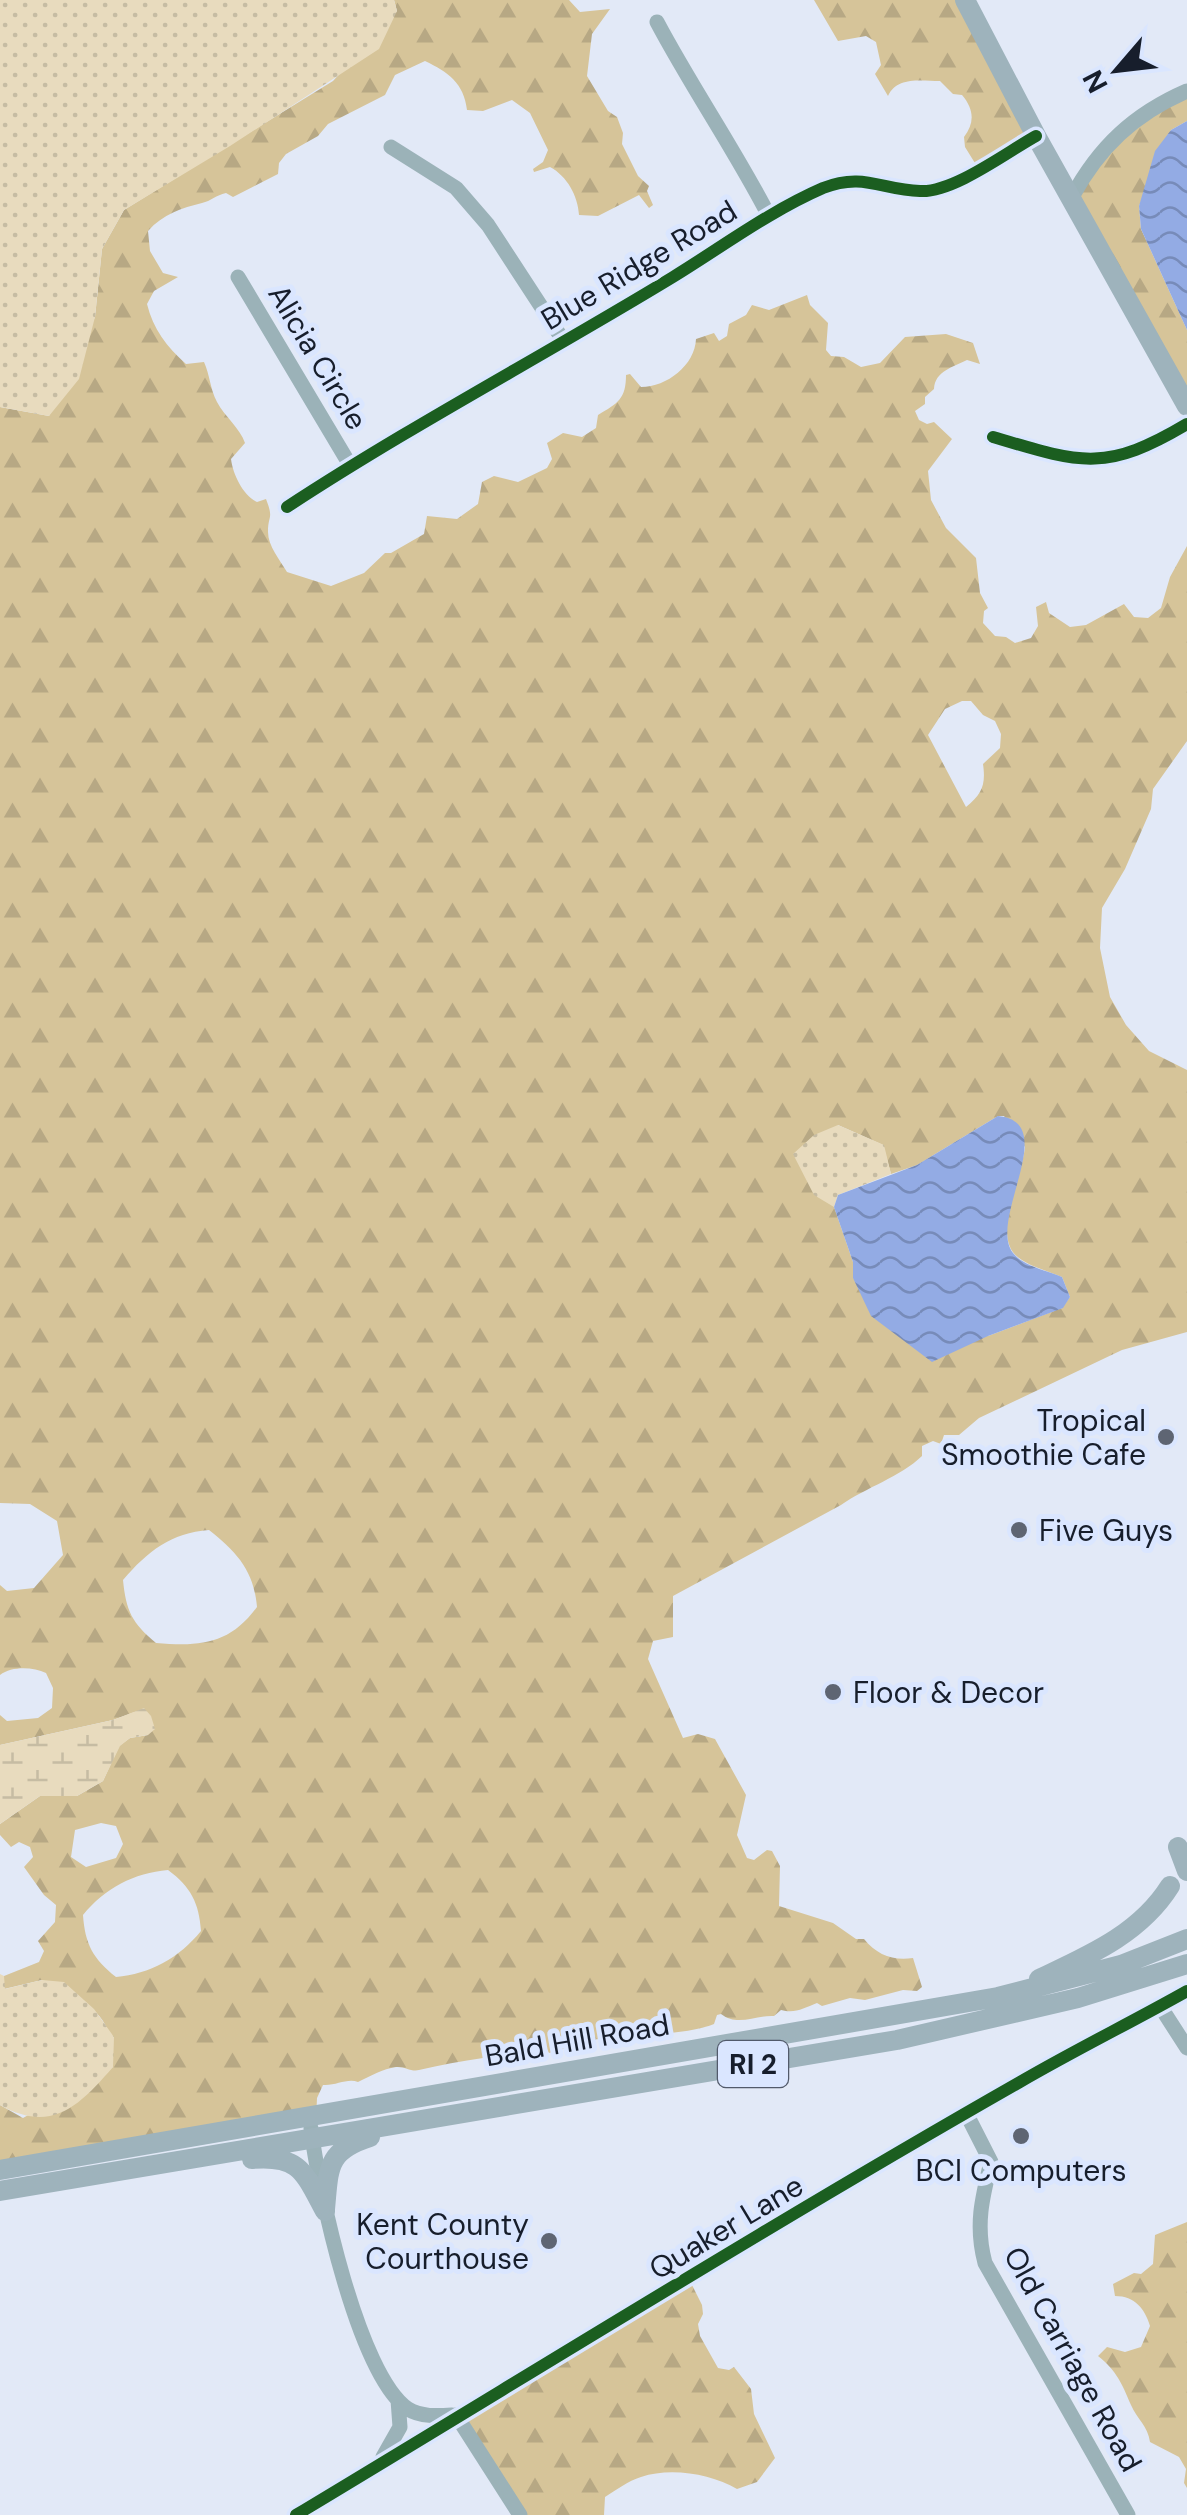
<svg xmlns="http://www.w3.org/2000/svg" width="1187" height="2515" font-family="'DM Sans',sans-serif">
	<defs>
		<pattern id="forest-firs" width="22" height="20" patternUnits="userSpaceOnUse" patternTransform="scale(2.5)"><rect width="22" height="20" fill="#d6c499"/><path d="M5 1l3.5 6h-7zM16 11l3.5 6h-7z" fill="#b7a884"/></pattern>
		<pattern id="wetland-marsh" width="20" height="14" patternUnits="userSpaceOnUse" patternTransform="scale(2.5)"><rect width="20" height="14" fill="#e8dbbe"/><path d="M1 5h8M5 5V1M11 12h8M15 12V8" fill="none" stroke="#c6bca3"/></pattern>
		<pattern id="park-dots" width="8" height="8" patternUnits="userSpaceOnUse" patternTransform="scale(2.5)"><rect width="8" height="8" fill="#e8dbbe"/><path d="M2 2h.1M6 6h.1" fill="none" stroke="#c6bca3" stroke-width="1.8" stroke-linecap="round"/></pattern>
		<pattern id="water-waves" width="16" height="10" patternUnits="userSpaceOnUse" patternTransform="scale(2.5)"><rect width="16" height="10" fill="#93abe4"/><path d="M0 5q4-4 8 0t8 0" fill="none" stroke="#778bb9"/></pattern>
	</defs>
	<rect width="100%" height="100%" fill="#e2e9f7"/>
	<path fill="url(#forest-firs)" fill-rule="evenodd" d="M394 0H569L580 12 610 9 592 34 587 76 608 111 617 117 623 133 622 144 638 176 649 186 647 191 653 205 649 208 639 195 598 216 579 215C578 196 567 176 550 167L534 172 533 169 543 162 548 150 530 113 512 100 483 111 467 110C464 83 448 72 425 61L395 75 385 95 328 124 318 136 286 154 279 163 278 174 233 197 226 193C216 195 211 201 202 203 182 208 163 214 148 231L150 251 163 273 178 277 154 291 147 304C153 329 167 347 186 364L204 362C210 375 210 389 217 402 225 417 240 428 245 443L231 459C233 475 243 495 257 502L266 499C274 520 268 514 268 532 268 546 280 560 287 572L331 586 364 573 385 553H391L424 534 427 516 457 519 478 504 482 482 494 476 518 482 547 468 552 459 547 443 563 433 582 437 596 428 598 415C618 403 626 399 626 375L630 374 641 387C667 387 695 365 696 339L714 333 719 341 727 336 729 324 746 315 752 305 769 310 807 295 810 305 828 323 826 350 831 356 844 357 861 367 880 363 905 337 946 334 973 343 980 364 967 360C953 367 935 371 934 389L925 397V404L915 411 919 420 927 424 934 422 952 439 928 471 931 500 946 528 976 558 980 593 988 608 984 611 983 623 995 636 1006 637 1015 643 1031 638 1038 626 1036 607 1046 602 1049 613 1070 627 1086 625 1124 604 1134 617 1148 618 1161 608 1170 577 1187 546V741L1153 789 1151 809 1125 869 1102 908 1100 948 1110 997 1126 1025 1149 1051 1187 1070V1332L1122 1350 979 1418 959 1435H944L941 1444 933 1441 922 1446V1456C900 1477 867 1487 841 1505L673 1596V1637L653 1641 648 1659 683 1738 698 1734 715 1739 746 1795 737 1835 747 1858 754 1860 767 1850 772 1851 780 1866 779 1906 833 1923 856 1939H864C877 1955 893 1961 913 1958L922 1987 917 1991 903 1990 865 2000 850 1998 822 2006 817 2003C804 2008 795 2014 781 2010L774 2016C755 2015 738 2027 721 2014L717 2015 714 2024C697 2031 659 2036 641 2032 629 2043 612 2046 597 2039L578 2049 574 2046 549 2053 547 2049 528 2052 519 2042C506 2045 497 2056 483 2058 462 2061 440 2065 419 2070 411 2072 404 2066 396 2067 383 2069 370 2076 358 2082 347 2078 336 2086 323 2085L317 2098 316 2120 0 2169V2105L23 2118 113 2067C114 2009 87 2005 42 1980L4 1989V1976L39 1962 44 1951 38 1941 55 1922 56 1905 44 1895 24 1867 33 1857 30 1847 19 1842 11 1847 0 1835V1824L40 1796H77L103 1781 119 1746 130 1738 148 1735 143 1709 113 1720 0 1745V1715L7 1721 38 1718 52 1708 53 1688 46 1673C33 1667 12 1666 0 1675V1585L7 1591 34 1588 63 1555 57 1521 30 1504 0 1503V407L49 416 95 317 102 249 124 210 333 81 397 11ZM962 701H971L983 715 995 721 1001 734 1000 748 983 764C986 785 982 794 966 807L928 735 945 709ZM998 1116H1004L1025 1147C1022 1177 990 1238 1019 1258 1031 1267 1048 1271 1062 1277L1070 1297 1062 1308 988 1336 853 1278V1262L834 1207 838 1125 883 1145 891 1174 917 1165ZM209 1530C237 1552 254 1571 257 1607 230 1644 201 1647 156 1643 132 1623 126 1611 123 1580 148 1551 171 1533 209 1530ZM101 1823 116 1826 123 1844 116 1858 86 1867 71 1857 75 1830ZM168 1870C191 1887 199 1903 201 1931 179 1958 150 1974 116 1977 93 1959 85 1944 83 1915 105 1888 134 1873 168 1870Z
		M814 0H964L1034 132 978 168 965 147 964 137C975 123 974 109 962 95L953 94 940 81C921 81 897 76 888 96L875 74 881 65 876 42 866 36 838 41Z
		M1187 93V121L1171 130 1139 206 1141 229 1187 330V407L1072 195 1106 145Z
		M1187 2222V2488L1184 2483 1186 2469 1179 2457 1150 2442C1148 2426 1137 2419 1131 2405 1122 2384 1117 2371 1098 2356L1107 2347 1125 2352 1141 2347 1150 2326C1145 2309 1135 2296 1115 2296L1113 2284 1134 2273 1141 2274 1153 2264 1155 2235Z
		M689 2279 702 2305 703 2314 698 2324 700 2336 718 2368 729 2370 734 2367 751 2389 754 2414 775 2458 757 2482 737 2489C711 2474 671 2467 641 2477 628 2481 616 2490 605 2497L604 2515H518L463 2411Z"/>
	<path fill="url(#wetland-marsh)" d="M144 1708 151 1716 155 1729 148 1735 130 1738 120 1746 103 1781 77 1796H40L0 1824V1745L113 1720Z"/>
	<path fill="url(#park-dots)" d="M0 0H394L397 11 379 49 230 146 124 210 102 249 95 317 79 379 49 416 0 407Z
		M838 1125 884 1145 891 1174 838 1195 834 1207 814 1195 793 1154 814 1135Z
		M0 1974 4 1976 5 1989 42 1980 64 1982 94 2009 114 2037 113 2067C79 2106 52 2134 0 2105Z"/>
	<path fill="url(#water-waves)" d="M1187 121V330L1141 229 1139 206 1155 151 1171 130Z
		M998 1116C1062 1122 987 1220 1013 1253 1023 1266 1048 1271 1062 1277L1070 1297 1063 1308 988 1336 932 1362 871 1316 853 1278V1262L834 1207 838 1195 917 1165Z"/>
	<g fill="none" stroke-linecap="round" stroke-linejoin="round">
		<path stroke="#9bb2b8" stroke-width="15" d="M657 22C692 88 735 150 769 216
			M391 147 456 188 488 225 563 340
			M1072 197C1099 147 1134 114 1187 91
			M238 277 350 465
			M993 437C1080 463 1105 473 1187 424
			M287 507C412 425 545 355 673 277 722 247 770 211 823 188 863 172 882 190 920 191 953 193 1007 152 1036 136
			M1160 2006 1187 2048
			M966 2113 991 2162C982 2198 975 2226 985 2263L1128 2515
			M311 2128C318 2188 358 2375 408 2409 421 2417 437 2416 452 2415
			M456 2415 520 2515
			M383 2457 400 2427 398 2400
			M296 2515C537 2370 776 2221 1020 2082 1075 2050 1132 2022 1187 1991"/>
		<path stroke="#9eb3bc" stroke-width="20" d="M965 0 1036 136 1187 406
			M1178 1847 1187 1871
			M1039 1979C1088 1956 1140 1934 1170 1886
			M252 2159C300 2155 304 2172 325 2211
			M0 2170 998 1997 1121 1965 1187 1939
			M0 2191 897 2040 1078 1998 1187 1964
			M325 2209C329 2168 326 2151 370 2137"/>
		<g stroke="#dae6ff" stroke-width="19">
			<path id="cycleway" d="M993 437C1080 463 1105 473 1187 424
				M287 507C412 425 545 355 673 277 722 247 770 211 823 188 863 172 882 190 920 191 953 193 1007 152 1036 136
				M296 2515C537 2370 776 2221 1020 2082 1075 2050 1132 2022 1187 1991"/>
		</g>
		<use href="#cycleway" stroke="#1b5e20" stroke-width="12"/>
	</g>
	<g fill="#5e6573" stroke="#dae6ff" stroke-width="4">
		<circle cx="1166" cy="1437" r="10"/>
		<circle cx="1019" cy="1530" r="10"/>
		<circle cx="833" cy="1692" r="10"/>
		<circle cx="1021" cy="2136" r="10"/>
		<circle cx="549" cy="2241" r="10"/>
	</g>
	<g text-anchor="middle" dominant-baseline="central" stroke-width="10" stroke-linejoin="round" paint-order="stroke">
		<rect fill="#dae6ff" stroke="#525a6b" stroke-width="2.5" x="718" y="2041" width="70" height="46" rx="8"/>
		<g font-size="28" font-weight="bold" fill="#171e2c">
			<text x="753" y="2064">RI 2</text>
		</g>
		<g font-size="30" fill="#171e2c" stroke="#dae6ff">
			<text transform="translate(639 265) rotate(-31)">Blue Ridge Road</text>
			<text transform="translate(318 357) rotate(59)">Alicia Circle</text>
			<text transform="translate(577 2040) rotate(-10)">Bald Hill Road</text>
			<text transform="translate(726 2227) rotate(-31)">Quaker Lane</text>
			<text transform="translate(1073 2359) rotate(61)">Old Carriage Road</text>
		</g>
		<g font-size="30" fill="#171e2c" stroke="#dae6ff" text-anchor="end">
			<text x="1146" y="1420">Tropical<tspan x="1146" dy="34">Smoothie Cafe</tspan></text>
			<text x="1039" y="1530" text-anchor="start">Five Guys</text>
			<text x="853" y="1692" text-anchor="start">Floor &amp; Decor</text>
			<text x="1021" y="2170" text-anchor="middle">BCI Computers</text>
			<text x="529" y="2224">Kent County<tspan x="529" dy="34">Courthouse</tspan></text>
		</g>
	</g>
	<g transform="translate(1117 70) rotate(242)" stroke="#dae6ff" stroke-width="8" paint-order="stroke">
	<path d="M0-8L18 38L0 25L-18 38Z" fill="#171e2c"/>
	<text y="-15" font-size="28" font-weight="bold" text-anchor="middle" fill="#171e2c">N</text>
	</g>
</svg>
